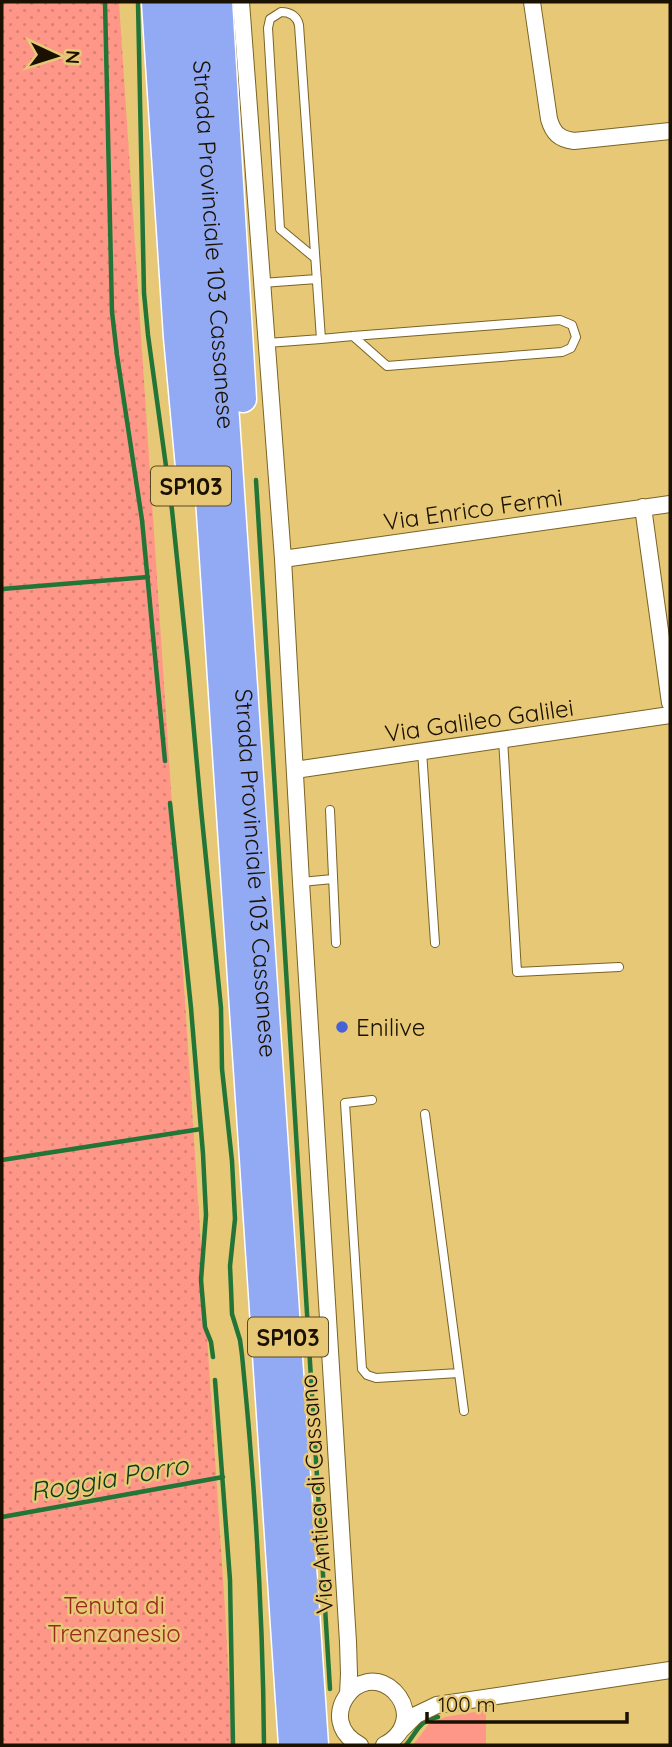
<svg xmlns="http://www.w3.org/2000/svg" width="672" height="1747" font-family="Quicksand,sans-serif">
	<defs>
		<pattern id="park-dots" width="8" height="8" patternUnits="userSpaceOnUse" patternTransform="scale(1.75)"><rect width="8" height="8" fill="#ff9788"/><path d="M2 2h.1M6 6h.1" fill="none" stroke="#da8174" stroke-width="1.8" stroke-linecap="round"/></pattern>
	</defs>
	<rect width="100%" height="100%" fill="#e7c876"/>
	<path fill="url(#park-dots)" d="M2 2H119L225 1609 232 1745H2Z"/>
	<path fill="#ff9788" d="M486 1710V1745H413L429 1724 445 1717Z"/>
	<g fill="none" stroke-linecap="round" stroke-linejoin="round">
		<path stroke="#227536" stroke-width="4.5" d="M105 2 112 312 117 355 142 520 165 761
			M138 2 144 293 148 335 172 510 188 665 201 809 221 1008 222 1069 232 1161 235 1219 230 1266 231 1288 232 1314 240 1340 242 1355C255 1484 263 1615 264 1745
			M256 480 330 1689
			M2 589 148 577
			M170 803 191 1008 203 1154 206 1215 201 1280 205 1327 211 1342 213 1357
			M2 1160 201 1129
			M215 1380 230 1580 233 1745
			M2 1517 223 1477
			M406 1745C418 1731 418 1721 438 1717"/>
		<g stroke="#7a6324" stroke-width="10">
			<path id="service" d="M315 258 280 229 268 28 270 19 281 12C290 12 297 16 299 25L321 339 353 336 560 320 572 325 576 337 571 348 562 352 387 366 353 336
				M262 283 317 279
				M267 343 321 339
				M503 739 517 972 619 967
				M422 751 435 943
				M330 810 336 943
				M301 882 333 879
				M372 1100 345 1103 362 1369 367 1375 376 1378 459 1373
				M425 1114 464 1411"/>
		</g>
		<g stroke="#7a6324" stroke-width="18">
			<path id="minor" d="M241 2 283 559 301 882 348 1642 349 1674 348 1694
				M532 2 549 119C553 133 559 139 574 141L670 131
				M643 507 670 703
				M283 559 670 504
				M295 770 670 715
				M401 1730 416 1715 437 1705 670 1670
				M360 1745C313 1721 359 1658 394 1691 401 1698 405 1706 405 1716 404 1729 396 1739 384 1745"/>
		</g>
		<g stroke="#fff" stroke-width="29">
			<g id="trunk">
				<path d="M155 2 177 337 190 478"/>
				<path d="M176 2 292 1745"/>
				<path id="s1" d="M198 2 315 1745"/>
				<path d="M219 2 243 399"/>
			</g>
		</g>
		<use href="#service" stroke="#fff" stroke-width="8"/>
		<use href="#minor" stroke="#fff" stroke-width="16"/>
		<use href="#trunk" stroke="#92aaf4" stroke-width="26"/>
	</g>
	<circle fill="#4662d6" stroke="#e7c876" stroke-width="2.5" cx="342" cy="1027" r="7"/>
	<g text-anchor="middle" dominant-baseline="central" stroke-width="5" stroke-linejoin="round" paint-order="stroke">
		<g fill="#e7c876" stroke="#584823" stroke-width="2">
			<rect x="151" y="466.5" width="80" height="39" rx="5"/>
			<rect x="248" y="1317.5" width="80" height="39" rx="5"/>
		</g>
		<g font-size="23" font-weight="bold" fill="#1a1100">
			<text x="191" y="486">SP103</text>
			<text x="288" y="1337">SP103</text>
		</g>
		<g font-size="24" fill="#1a1100" stroke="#e7c876">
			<text stroke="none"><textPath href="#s1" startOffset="243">Strada Provinciale 103 Cassanese</textPath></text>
			<text transform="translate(473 509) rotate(-8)">Via Enrico Fermi</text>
			<text transform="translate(479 720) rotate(-8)">Via Galileo Galilei</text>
			<text stroke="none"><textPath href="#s1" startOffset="873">Strada Provinciale 103 Cassanese</textPath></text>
			<text transform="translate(316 1494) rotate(-94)">Via Antica di Cassano</text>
		</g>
		<g font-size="24" fill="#1a1100" stroke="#e7c876" text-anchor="start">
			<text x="356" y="1027">Enilive</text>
		</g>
		<g font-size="24" fill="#9a281e" stroke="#e7c876">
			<text x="114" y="1605">Tenuta di<tspan x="114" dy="28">Trenzanesio</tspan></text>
		</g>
		<g font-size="26" font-style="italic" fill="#0d3b1a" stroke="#e7c876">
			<text transform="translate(109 1478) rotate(-10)">Roggia Porro</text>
		</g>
	</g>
	<rect width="672" height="1747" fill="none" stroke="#1a1100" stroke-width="7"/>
	<g transform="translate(56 56) rotate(94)" stroke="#e7c876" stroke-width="5" paint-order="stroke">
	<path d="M0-5L12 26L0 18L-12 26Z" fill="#1a1100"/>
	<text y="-10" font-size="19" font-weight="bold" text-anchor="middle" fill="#1a1100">N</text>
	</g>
	<path d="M427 1712v10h200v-10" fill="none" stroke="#1a1100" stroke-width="3.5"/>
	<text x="438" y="1712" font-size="21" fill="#1a1100" stroke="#e7c876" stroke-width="5" paint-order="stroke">100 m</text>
</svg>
